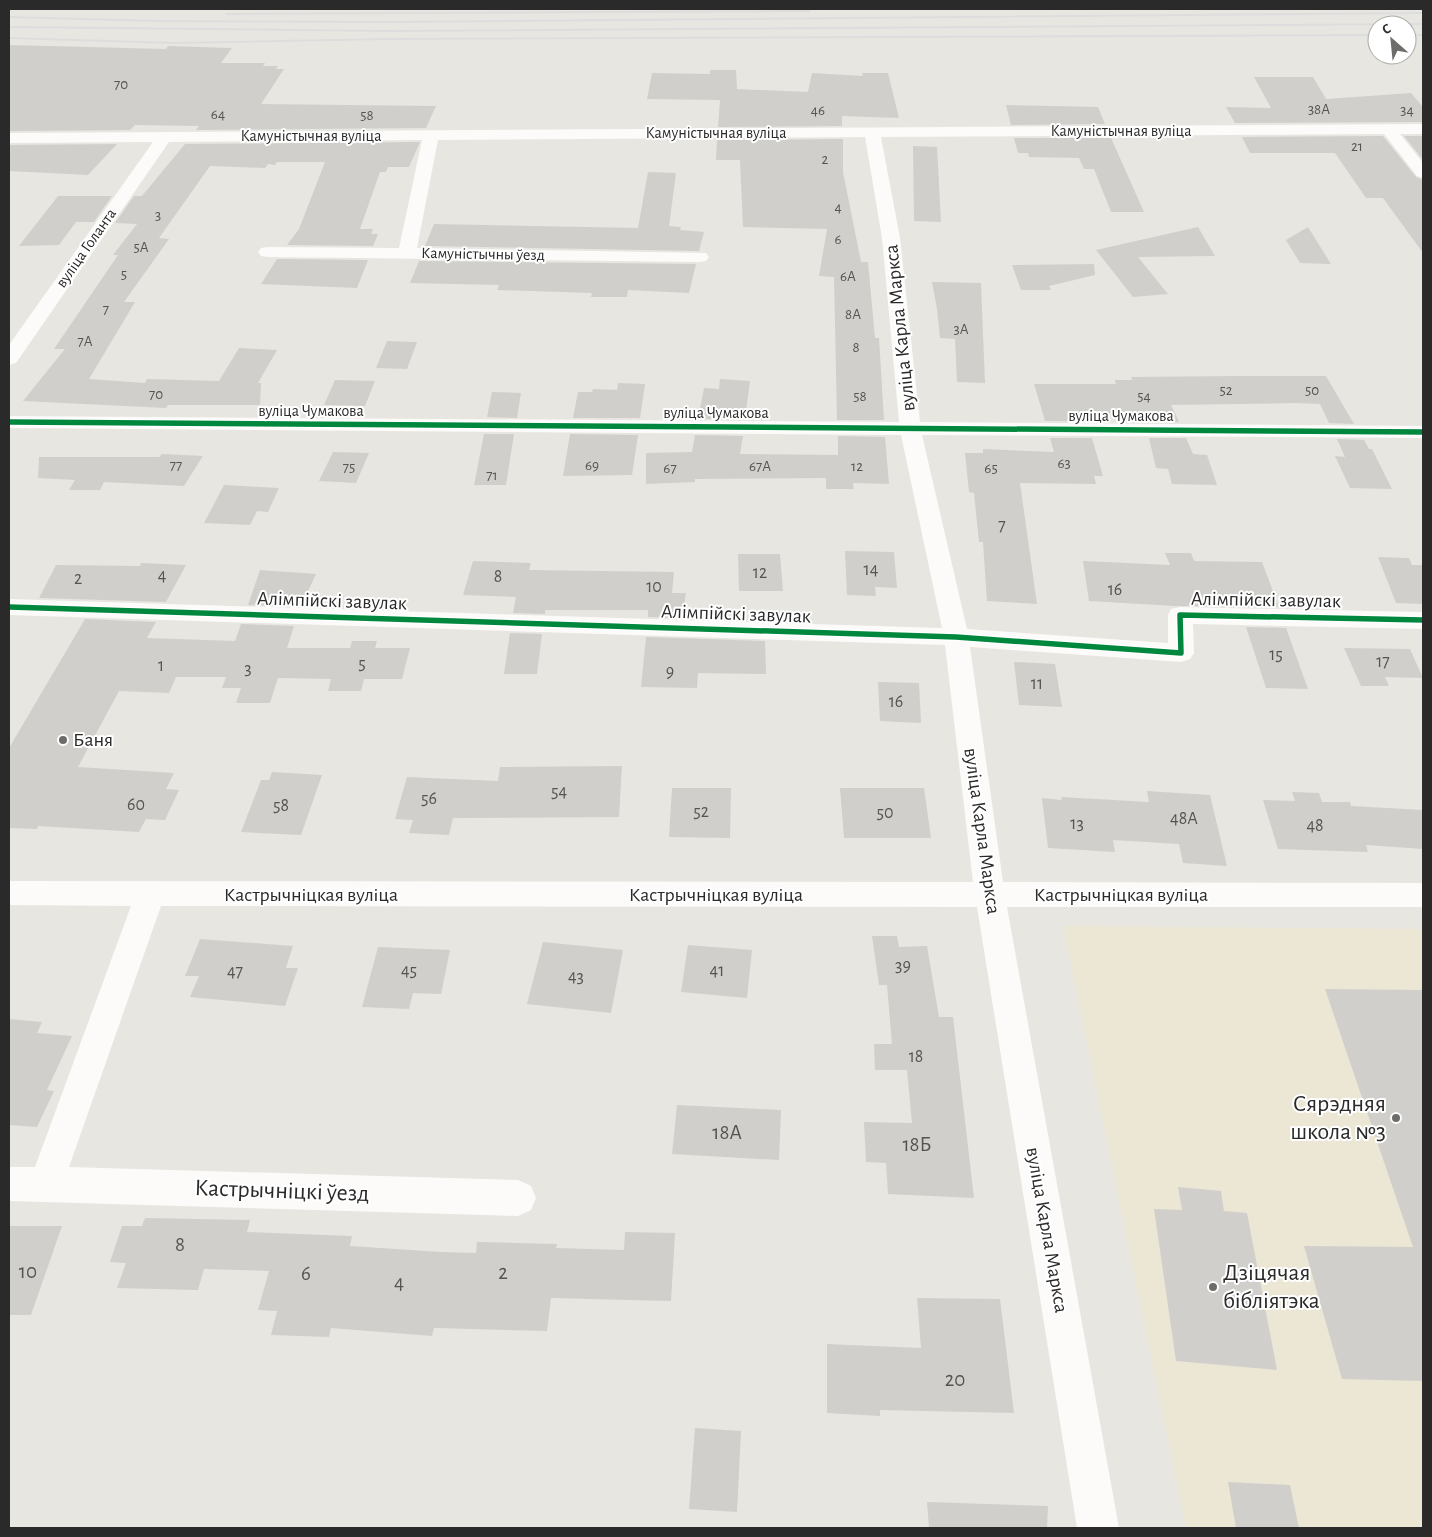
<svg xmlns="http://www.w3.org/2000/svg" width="1432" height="1537" font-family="'Alegreya Sans',sans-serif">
	<rect width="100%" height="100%" fill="#e8e6e0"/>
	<path fill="#ebe7d4" d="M1063 926 1423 929V1528H1186Z"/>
	<path fill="#d1cfcb" d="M9 45 166 49 168 46 232 48 221 63H265L263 66H278L276 69H284L261 104 436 106 426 128 196 130 199 126 135 125 130 130 9 131Z
		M710 70H736L737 89 808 92 812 73 863 76 862 73H888L899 118 842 116V126L718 127 720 100 647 99 652 73 710 74Z
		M1254 77H1313L1326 99 1411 93 1423 107V122L1235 123 1226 107 1271 108Z
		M1006 105 1098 107 1105 124 1011 125Z
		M1383 136 1416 177 1423 180V253L1383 198H1366L1335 153H1250L1242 137Z
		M1404 136H1423V160Z
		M1014 138H1111L1144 212H1111L1094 169H1084L1079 158 1029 157 1028 153H1018Z
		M843 139V172L861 262H868L875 338H879L884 420H837L834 277 819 276 827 229 743 227 740 160H716L717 140Z
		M420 142 409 167H388L386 172H380L360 229H373L371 234H378L373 246 287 245 299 229 325 162H277L275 165 268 164 265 168 210 166 159 238 169 239 124 302H135L89 379 145 383 147 379 219 381 239 348 277 350 258 383H261L260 405H168L166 408 23 401 65 349H54L118 255H113L137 224 115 223 134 196H142L185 144Z
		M117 144 88 175 9 171V145Z
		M913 146 937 147 941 222 914 221Z
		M648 172 676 173 669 226 681 227 680 230 704 232 699 251 425 246 434 224 638 228Z
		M58 196H112L94 222H76L59 245 19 246Z
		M1198 227 1215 256 1138 257 1168 294 1133 297 1096 250Z
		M1308 227 1331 264 1300 263 1286 240Z
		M277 259 368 260 357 288 261 284Z
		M419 261 696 264 689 293 628 290 627 297H591L592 293 497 290 499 285 410 283Z
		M1094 264 1095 275 1049 286 1051 290H1021L1012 265Z
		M932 282 981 283 985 383 957 382 955 339 940 338 937 309Z
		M387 341 417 342 407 369 376 368Z
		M1237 376H1326L1354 424 1329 423 1320 404 1296 403 1171 405 1179 422H1145L1142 413 1085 414 1087 421H1045L1034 384H1116L1115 380H1132L1131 377Z
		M720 379 750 381 745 419H698L704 388 719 389Z
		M335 380 375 381 365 406 324 405Z
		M618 383 645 384 640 418H573L578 392H592L593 389 617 390Z
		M492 392 521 393 517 418 487 417Z
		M484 434H514L506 485H474Z
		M570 434 638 435 632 475 563 476Z
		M695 435 743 436 740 454 838 455V436L885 437 889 484 853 483 854 489H826V478L695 479V482L646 484V453L692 452Z
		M1050 438H1092L1103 476H1094L1096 484 1020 483 1037 604 987 601 983 542H979L974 493 969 492 965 453H983V449L1054 452Z
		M1149 438H1186L1193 454 1207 455 1217 485 1172 484 1168 469 1156 468Z
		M1337 439 1364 440 1369 449H1372L1392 489 1350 488 1335 456 1345 457Z
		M333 452 369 453 356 483 319 481Z
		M162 454 203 456 184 486 104 482 100 490H69L75 480 38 478 39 457H159Z
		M224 485 279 488 268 512 257 511 250 525 204 523Z
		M845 551 894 552 897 588 875 587 876 596 847 595Z
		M1165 553H1191L1194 561 1262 562 1279 607 1175 606 1089 601 1083 561 1170 565Z
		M738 554H780L783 591H739Z
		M1378 557 1409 558 1412 565H1423V604L1396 603Z
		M473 561 531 563 529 570 674 572 672 593H686L682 618 648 617V610H545V614L513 613 516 597 463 595Z
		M141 563 186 565 166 602 39 598 56 565 140 566Z
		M260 570 316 574 301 606 248 605Z
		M85 619 156 622 147 638 235 641 241 624 294 626 287 648H350L352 641H377L375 648H410L402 679H364L361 691H328L331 679 278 678 270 703H236L241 688H222L226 677H176L169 693 119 691 78 767 174 773 166 789 179 790 165 820 146 819 139 832 38 826 37 829 9 828V748Z
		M1246 627 1286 628 1308 689 1266 688Z
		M510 633 542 634 537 674H504Z
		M646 637 765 641 766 674 698 673 697 688 641 687Z
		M1344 648 1410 649 1423 678 1385 677 1389 686H1361Z
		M1014 662 1055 664 1062 707 1019 705Z
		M878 682 919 683 921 723 880 721Z
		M622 766 619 817 453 818 449 835 409 833 413 820 395 819 407 777 498 781 500 767Z
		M272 772 322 775 301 835 241 832 261 780H269Z
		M672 788H731L730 838 669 837Z
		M840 788H924L931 838H844Z
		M1147 791 1210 795 1227 866 1183 863 1179 844 1113 840 1115 852 1048 848 1042 798 1062 800 1061 797 1149 802Z
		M1292 792 1319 793 1322 802H1350L1351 806 1423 810V849L1366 845 1368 852 1278 849 1263 800 1295 801Z
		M872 936H897L899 947 927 946 939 1017H953L974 1198 888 1194 886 1163 866 1162 864 1122 912 1123 907 1070H875L874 1044H892L887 985H879Z
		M200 939 293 946 286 968H298L285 1006 190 997 199 976H185Z
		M543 942 623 950 611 1013 527 1004Z
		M688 945 752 950 747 998 681 992Z
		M378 947 450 950 441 994 413 993 409 1009 362 1007Z
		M1325 989 1423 990V1381L1342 1379 1304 1246 1413 1247Z
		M9 1019 42 1022 37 1033 72 1036 47 1090 54 1091 37 1127 9 1125Z
		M677 1105 781 1110 779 1160 672 1154Z
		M1178 1187 1221 1191 1224 1211 1247 1213 1277 1370 1176 1361 1154 1209 1182 1210Z
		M145 1218 250 1220 247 1232 352 1236 350 1246 441 1252 476 1253 477 1242 557 1244 556 1248 624 1250 625 1232 675 1233 671 1301 551 1298 547 1331 434 1328 432 1336 331 1328 329 1337 271 1335 277 1311 258 1310 269 1271 204 1269 198 1290 117 1288 126 1263 110 1262 122 1226H142Z
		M9 1226H62L31 1315H9Z
		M917 1298 1000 1299 1014 1413 880 1410V1416L827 1413V1344L921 1348Z
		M695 1428 741 1431 737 1512 689 1509Z
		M1228 1482 1290 1485 1299 1528H1236Z
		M927 1502 1048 1506 1047 1528H929Z"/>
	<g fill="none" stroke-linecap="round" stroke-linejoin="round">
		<path fill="#fcfbfa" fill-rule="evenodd" d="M1423 124V134H1400L1423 163V178L1417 176 1384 134 881 137 900 238 920 422 1423 426V438L922 435 967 629 1168 643V615L1171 609 1180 607 1423 612V629L1193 624 1194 653 1190 659 1181 662 970 647 1003 882 1423 883V907H1007L1119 1528H1077L977 907 161 906 69 1167 518 1180 531 1186 536 1198 531 1210 518 1216 9 1201V1167H35L131 906 9 905V881L973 882 945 645 9 615V599L942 628 901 435 9 428V416L899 422 882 238 865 137 438 140 417 248 706 253 709 257 706 261 700 262 267 257 261 256 258 252 261 248 267 247 399 248 422 140 169 142 16 363 9 365V345L153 142 9 143V133Z"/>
		<path stroke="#ddddde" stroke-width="2" d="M226 14 809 11
			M9 17 157 21 389 22 1423 13
			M9 27 388 31 1423 24
			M1407 35H1423
			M9 38 175 43 387 39 1377 35"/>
		<g stroke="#fff" stroke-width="8">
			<path id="cycleway" d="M9 422 1423 432
				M9 607 956 637 1181 653 1180 615 1423 620"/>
		</g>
		<use href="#cycleway" stroke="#00873e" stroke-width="5.5"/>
	</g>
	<g fill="#6c6c6a" stroke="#fff" stroke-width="2">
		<circle cx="63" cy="740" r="5"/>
		<circle cx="1396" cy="1118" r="5"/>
		<circle cx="1213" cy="1287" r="5"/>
	</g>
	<g text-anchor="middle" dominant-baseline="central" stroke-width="4" stroke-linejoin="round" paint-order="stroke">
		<g font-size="15" fill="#545453">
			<text x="121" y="84">70</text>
			<text x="1319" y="109">38А</text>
			<text x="818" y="110">46</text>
			<text x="1407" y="110">34</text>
			<text x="218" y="114">64</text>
			<text x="367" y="115">58</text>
			<text x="1357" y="146">21</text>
			<text x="825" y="159">2</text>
			<text x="838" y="207">4</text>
			<text x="158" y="215">3</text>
			<text x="838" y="239">6</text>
			<text x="141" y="247">5А</text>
			<text x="124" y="274">5</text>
			<text x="848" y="276">6А</text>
			<text x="106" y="309">7</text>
			<text x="853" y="314">8А</text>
			<text x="961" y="329">3А</text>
			<text x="85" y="341">7А</text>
			<text x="856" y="347">8</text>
			<text x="1226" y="390">52</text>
			<text x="1312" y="390">50</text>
			<text x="156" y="394">70</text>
			<text x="860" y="396">58</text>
			<text x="1144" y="396">54</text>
			<text x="1064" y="463">63</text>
			<text x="176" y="465">77</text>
			<text x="592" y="465">69</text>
			<text x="760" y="466">67А</text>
			<text x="857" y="466">12</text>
			<text x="349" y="467">75</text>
			<text x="670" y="468">67</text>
			<text x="991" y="468">65</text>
			<text x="492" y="475">71</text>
		</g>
		<g font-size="16" fill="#2a2a2a" stroke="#fff">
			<text x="1121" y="131">Камуністычная вуліца</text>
			<text x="716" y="133">Камуністычная вуліца</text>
			<text x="311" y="136">Камуністычная вуліца</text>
			<text transform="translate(86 248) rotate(-55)">вуліца Голанта</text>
			<text transform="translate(483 254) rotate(1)">Камуністычны ўезд</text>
			<text x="311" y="411">вуліца Чумакова</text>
			<text x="716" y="413">вуліца Чумакова</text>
			<text x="1121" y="416">вуліца Чумакова</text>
		</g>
		<g font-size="18" fill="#545453">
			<text x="1002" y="526">7</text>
			<text x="871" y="570">14</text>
			<text x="760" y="573">12</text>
			<text x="162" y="576">4</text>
			<text x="498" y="577">8</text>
			<text x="78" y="579">2</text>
			<text x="654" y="587">10</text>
			<text x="1115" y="590">16</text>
			<text x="1276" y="655">15</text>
			<text x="1383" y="662">17</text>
			<text x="362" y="664">5</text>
			<text x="161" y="666">1</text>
			<text x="248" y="669">3</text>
			<text x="670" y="672">9</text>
			<text x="1037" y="684">11</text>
			<text x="896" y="702">16</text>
			<text x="559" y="792">54</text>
			<text x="429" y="799">56</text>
			<text x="136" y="805">60</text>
			<text x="281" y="806">58</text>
			<text x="701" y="812">52</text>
			<text x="885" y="813">50</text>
			<text x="1184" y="819">48А</text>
			<text x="1077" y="824">13</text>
			<text x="1315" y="826">48</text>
			<text x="903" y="966">39</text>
			<text x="409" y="971">45</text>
			<text x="717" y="971">41</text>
			<text x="235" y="972">47</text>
			<text x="576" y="977">43</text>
			<text x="916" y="1057">18</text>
		</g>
		<g font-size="20" fill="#2a2a2a" stroke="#fff">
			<text transform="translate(900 328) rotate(-96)">вуліца Карла Маркса</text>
			<text transform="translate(1266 600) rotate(1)">Алімпійскі завулак</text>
			<text transform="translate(332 601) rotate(2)">Алімпійскі завулак</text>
			<text transform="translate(736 614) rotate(2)">Алімпійскі завулак</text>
			<text transform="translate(982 831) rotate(82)">вуліца Карла Маркса</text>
			<text x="311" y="895">Кастрычніцкая вуліца</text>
			<text x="716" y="895">Кастрычніцкая вуліца</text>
			<text x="1121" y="895">Кастрычніцкая вуліца</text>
			<text transform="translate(1047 1230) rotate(80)">вуліца Карла Маркса</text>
		</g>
		<g font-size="20" fill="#2a2a2a" stroke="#fff" text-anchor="start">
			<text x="73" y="740">Баня</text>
		</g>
		<g font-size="21" fill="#545453">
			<text x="727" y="1132">18А</text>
			<text x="917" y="1144">18Б</text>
			<text x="180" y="1244">8</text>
			<text x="28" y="1271">10</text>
			<text x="503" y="1272">2</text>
			<text x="306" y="1273">6</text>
			<text x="399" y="1282">4</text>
			<text x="955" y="1379">20</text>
		</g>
		<g font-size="24" fill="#2a2a2a" stroke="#fff" text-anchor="end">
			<text x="1386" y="1104">Сярэдняя<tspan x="1386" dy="28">школа №3</tspan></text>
			<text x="1223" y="1273" text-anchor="start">Дзіцячая<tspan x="1223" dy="28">бібліятэка</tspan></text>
		</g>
		<g font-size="24" fill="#2a2a2a" stroke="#fff">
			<text transform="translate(282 1191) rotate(2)">Кастрычніцкі ўезд</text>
		</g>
	</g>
	<rect width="1432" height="1537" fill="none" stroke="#2a2a2a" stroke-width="20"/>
	<g transform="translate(1392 40) rotate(333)"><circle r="24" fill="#ffffff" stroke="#aaaaaa"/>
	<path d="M0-4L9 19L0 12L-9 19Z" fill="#6c6c6a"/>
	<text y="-8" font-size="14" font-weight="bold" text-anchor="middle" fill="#2a2a2a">С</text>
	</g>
</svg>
